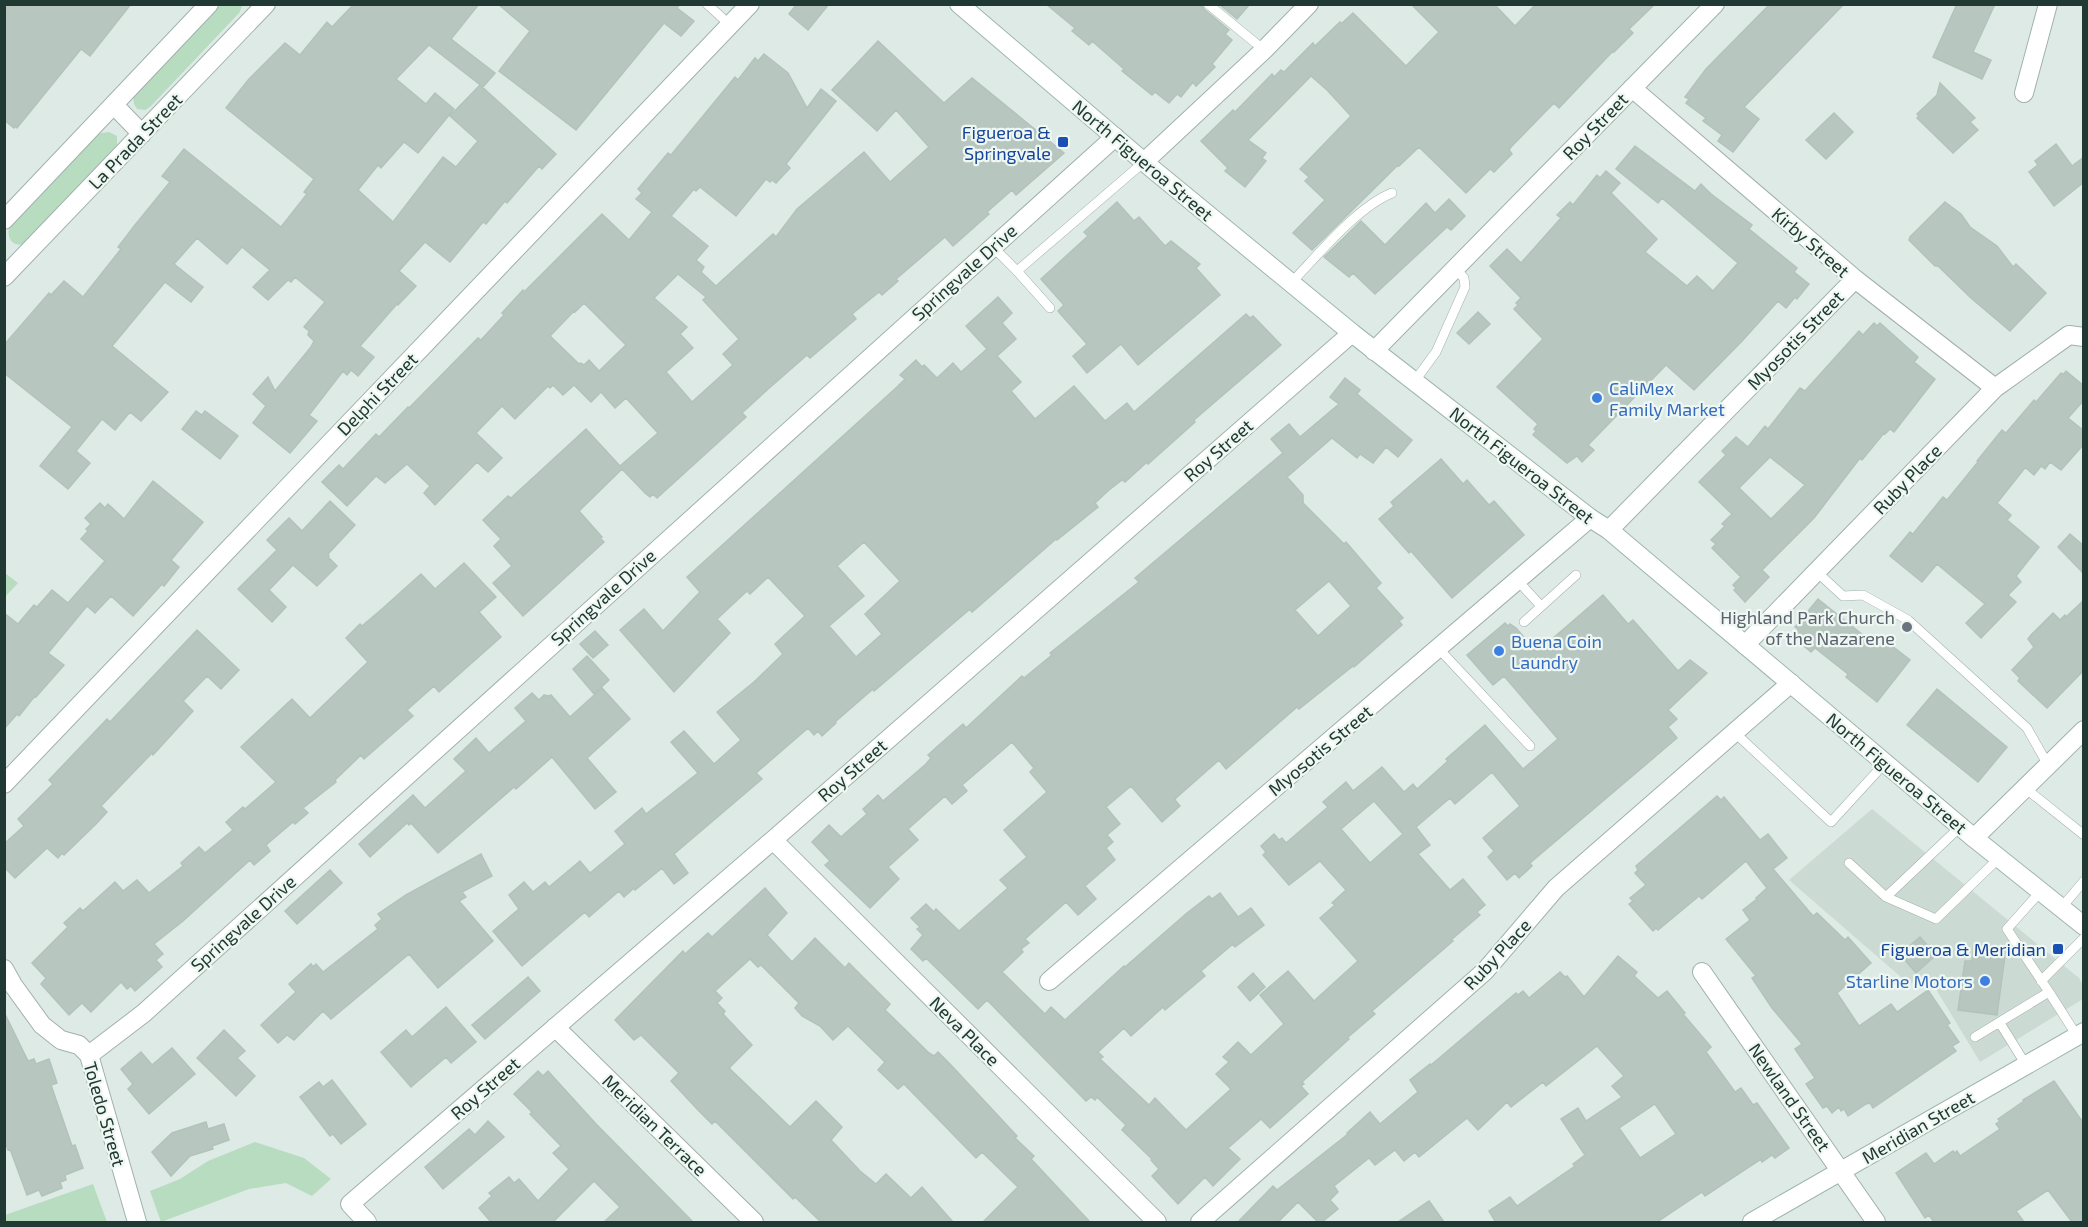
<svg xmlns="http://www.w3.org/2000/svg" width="2088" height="1227" font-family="'Exo 2',sans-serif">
	<rect width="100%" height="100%" fill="#deeae5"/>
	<path fill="#ccdad4" d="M1872 809 2079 978 2083 985V999L1980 1062 1928 976 1909 984 1789 880Z"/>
	<path fill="#b7dcc0" d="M219 5H242L240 12 150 107 145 110 137 109 134 104 133 96Z
		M109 132 117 136V145L25 244C12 247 7 239 9 227L96 134Z
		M5 573 18 583 5 597Z
		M255 1142 304 1158 331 1179 312 1196 286 1183 249 1189 161 1222 150 1191 180 1179 208 1161Z
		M93 1184 107 1222H5V1215Z"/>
	<path fill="#b7c7c0" stroke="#b1c3bb" stroke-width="1.5" fill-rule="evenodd" d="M4 4H131L90 56 81 49 17 128 15 126 14 128 4 120Z
		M354 4H479L451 39 495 73 483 87 429 45 396 79 426 104 435 93 454 109 418 153 404 142 381 168 378 165 358 190 393 222 443 157 456 167 478 141 450 116 480 85 556 154 542 169 539 166 507 203 505 201 486 224 483 222 450 262 425 242 399 271 416 286 398 305 397 304 360 346 374 357 358 376 351 370 347 375 343 371 309 415 317 421 290 453 253 423 266 406 253 394 268 377 275 391 311 347 314 341 308 335 309 331 304 327 325 302 295 277 291 282 288 280 268 300 253 287 270 270 242 247 227 264 197 238 174 264 203 287 191 302 165 282 112 346 168 392 141 421 130 412 115 430 102 419 76 451 90 463 68 489 40 466 72 427 4 373V345L49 293 51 295 64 281 83 297 121 249 118 247 135 225 170 182 162 176 184 149 281 227 307 194 304 192 314 179 226 108 249 79 285 43 300 55 327 22 332 27Z
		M498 4H680L677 8 694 21 681 36 664 23 576 130 499 71 530 31Z
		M797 4H829L808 30 789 14Z
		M1046 4H1201L1204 9 1229 30 1225 34 1232 40 1212 64 1215 67 1196 86 1193 82 1181 97 1177 94 1169 103 1155 92 1152 95 1122 71 1124 69 1092 41 1089 45 1072 31 1075 28Z
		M1219 4H1250L1237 19Z
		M1411 4H1494L1515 26 1536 4H1655L1629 29 1633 33 1614 52 1613 51 1559 108 1554 103 1548 109 1511 147 1509 150 1512 154 1494 172 1490 169 1466 193 1419 147 1399 166 1398 165 1312 250 1293 233 1325 200 1305 181 1309 177 1300 169 1351 116 1327 90 1311 76 1248 140 1266 153 1262 158 1266 161 1245 187 1225 171 1228 168 1201 141 1233 110 1235 112 1272 74 1274 77 1281 70 1284 72 1313 43 1315 46 1340 22 1341 24 1353 13 1406 66 1439 32Z
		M1770 4H1844L1744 107 1759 119 1733 152 1718 141 1722 135 1703 121 1706 118 1686 103 1689 99 1685 97 1706 69Z
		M1957 4H1995L1973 52 1991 60 1982 79 1933 57Z
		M878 41 944 103 972 78 1064 153 1016 195 1012 190 987 212 989 214 953 246 945 237 896 279 898 281 882 295 879 292 852 314 856 319 810 358 807 355 767 390 742 413 746 417 657 498 653 494 650 497 645 493 622 469 579 511 602 537 600 538 604 542 523 616 493 583 512 566 494 546 501 539 483 520 508 496 511 498 586 429 620 466 658 433 626 398 615 408 601 392 591 402 574 385 563 395 553 385 550 388 548 386 515 419 502 406 476 433 502 458 488 472 477 462 435 505 424 493 430 486 407 464 385 483 376 476 347 506 322 482 339 465 343 469 376 434 379 437 408 407 409 408 478 338 481 340 504 315 502 313 523 290 524 292 602 214 629 240 652 212 636 199 642 193 638 189 668 153 671 155 735 77 738 80 755 58 758 61 764 54 788 73 807 108 821 89 836 101 786 164 790 168 776 183 772 180 770 182 766 179 736 216 700 187 696 191 694 189 671 216 708 246 696 260 704 267 701 272 716 286 773 234 776 237 797 209 864 152 890 182 929 147 896 110 877 131 832 90ZM678 274 706 297 703 300 739 339 723 354 733 365 692 402 666 372 693 348 680 334 687 327 654 298ZM584 303 626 345 599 371 589 360 584 365 581 363 579 364 550 336 574 311 575 312Z
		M1940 83 1975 118 1970 122 1978 130 1953 153 1917 118 1919 116 1917 114 1937 95Z
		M1834 113 1853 132 1826 159 1806 140Z
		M2056 144 2072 166 2084 157V182L2054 206 2029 172 2038 165 2035 161Z
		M1635 146 1695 191 1701 184 1711 194 1752 225 1749 229 1797 268 1794 272 1809 284 1797 299 1795 297 1786 308 1778 301 1743 340 1694 390 1666 365 1588 445 1594 450 1582 462 1577 456 1567 463 1533 435 1536 431 1534 429 1538 424 1497 387 1543 339 1514 309 1518 305 1516 303 1521 298 1490 266 1507 249 1521 263 1561 218 1557 215 1570 202 1573 205 1597 175 1600 178 1606 171 1620 183 1611 193 1657 239 1645 252 1687 286 1697 276 1713 291 1738 263 1662 198 1658 203 1616 169Z
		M1449 199 1465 216 1451 230 1447 227 1375 294 1353 273 1349 277 1324 257 1361 221 1385 245 1426 203 1435 213Z
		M1117 202 1134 221 1139 217 1165 246 1171 241 1200 264 1196 268 1220 295 1138 365 1121 344 1087 373 1073 356 1087 344 1058 311 1064 305 1041 279 1088 236 1084 232Z
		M1945 202 1961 214 1970 227 1997 246 2013 267 2016 264 2046 293 2010 331 1971 298 1938 266H1935L1909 240 1910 237Z
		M998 297 1012 313 1002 323 1016 339 997 356 1021 382 1011 391 1035 419 1074 386 1105 421 1127 403 1134 412 1246 314 1250 318 1253 316 1281 345 1194 420 1195 422 1148 464 1147 462 1125 482 1122 480 1109 490 1095 503 1098 507 1057 540 1056 539 972 612 970 609 874 691 873 689 835 722 836 723 822 736 818 731 814 735 808 728 756 773 762 779 674 854 688 873 674 884 662 868 635 890 634 888 624 897 619 891 589 917 585 912 522 966 493 931 519 909 509 895 524 882 533 892 545 882 549 887 580 861 590 873 625 844 615 831 642 808 646 814 698 773 671 742 684 731 714 764 741 740 717 712 754 682 783 654 775 644 805 616 768 577 750 594 747 591 717 619 730 633 674 692 620 630 644 609 663 631 700 592 687 577 897 387 905 379 900 375 916 360 922 367 924 365 937 378 953 363 961 372 987 349 966 326ZM864 542 900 581 865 614 882 634 856 657 829 626 864 596 837 566Z
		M1478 312 1490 324 1469 344 1457 333Z
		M1874 323 1877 326 1880 323 1918 357 1914 362 1935 379 1894 432 1890 429 1885 434 1884 433 1862 460 1860 458 1814 518 1762 570 1769 577 1745 602 1734 590 1736 588 1733 585 1741 577 1712 548 1716 544 1711 540 1725 526 1722 524 1732 514 1699 482 1726 455 1722 451 1736 437 1748 447 1765 426 1768 429 1800 388 1805 391 1859 331 1863 335ZM1770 457 1805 485 1771 519 1739 488Z
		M2066 371 2084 386V400L2068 418 2084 431V444L2061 470 2050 462 2045 469 2041 466 2034 475 2026 468 2024 469 1997 503 2011 515 2007 520 2039 547 2016 576 2021 582 2008 595 2016 602 1981 638 1966 623 1985 604 1937 564 1922 582 1890 556 1910 532 1913 534 1943 497 1947 500 1978 462 1977 461 2002 430 2006 433 2034 400 2036 402 2061 373 2064 374Z
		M1345 378 1360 390 1357 394 1412 440 1398 457 1386 447 1373 463 1360 454 1357 458 1332 438 1287 477 1303 495V503L1344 544 1346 542 1381 583 1376 588 1403 618 1399 621 1402 625 1354 667 1353 666 1299 709 1297 707 1226 769 1219 760 1176 798 1175 800 1180 806 1162 822 1131 786 1106 807 1120 824 1107 835 1113 842 1106 848 1115 860 1085 886 1096 899 1078 915 1066 902 1025 939 1029 943 1021 949 1023 952 1002 972 1045 1014 1051 1007 1065 1020 1124 966 1125 967 1187 913 1209 896 1212 899 1220 893 1238 917 1251 908 1264 925 1235 947 1233 944 1201 971 1205 976 1165 1010 1163 1007 1131 1036 1124 1028 1098 1052 1103 1057 1100 1059 1149 1105 1155 1098 1186 1130 1231 1089 1216 1074 1229 1062 1223 1057 1238 1042 1251 1055 1284 1024 1260 995 1288 971 1314 1001 1358 961 1320 918 1335 905 1332 903 1346 890 1320 861 1289 885 1263 855 1266 852 1261 846 1274 834 1279 840 1282 838 1286 843 1328 807 1323 802 1346 782 1353 791 1382 767 1404 792 1413 784 1417 789 1448 761 1446 759 1485 725 1523 769 1558 739 1504 676 1493 685 1467 655 1505 623 1508 626 1510 624 1516 628 1537 652 1603 595 1628 624 1633 620 1678 671 1690 660 1707 673 1668 710 1677 719 1668 727 1677 738 1530 863 1532 866 1519 878 1515 873 1507 880 1488 857 1494 851 1483 838 1520 806 1492 772 1455 804 1450 798 1416 827 1430 845 1418 854 1450 890 1463 879 1485 905 1477 912 1480 915 1451 940 1453 941 1372 1011 1375 1014 1347 1038 1349 1039 1302 1082 1304 1084 1301 1086 1308 1094 1270 1128 1261 1119 1228 1148 1240 1159 1213 1186 1205 1177 1178 1204 1152 1176 1159 1169 1151 1160 1152 1159 1122 1130 1126 1125 1097 1097 1095 1100 1091 1097 1086 1101 987 1000 978 1009 926 958 923 961 911 949 923 935 917 929 920 927 911 918 926 904 934 912 936 909 959 931 1008 888 1000 880 1027 857 1004 830 1047 792 1030 772 1034 768 1012 742 962 785 967 791 952 804 945 796 908 829 918 840 888 867 899 879 870 908 825 865 830 861 812 842 829 825 841 837 867 814 863 809 878 795 883 801 926 764 931 758 928 755 939 745 963 724 966 728 1022 676 1024 678 1052 655 1050 653 1139 582 1135 578 1283 453 1271 439 1289 424 1300 437 1339 404 1330 397ZM1329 581 1351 606 1318 636 1295 610ZM1374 801 1403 834 1370 863 1341 829Z
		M196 411 202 415 205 411 238 436 220 459 182 429Z
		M1441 459 1463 484 1467 480 1489 505 1494 501 1524 535 1452 598 1411 551 1409 553 1379 519 1394 506 1391 502Z
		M153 481 203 522 171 560 179 567 164 586 162 584 133 616 111 596 95 613 87 606 48 653 64 665 36 697 35 696 19 716 17 714 4 729V613L18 624 34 605 37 607 52 590 68 603 105 561 81 539 88 531 86 529 91 524 85 518 100 503 105 508 108 504 124 519Z
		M330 501 355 525 328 554 329 556 328 557 337 566 317 586 293 565 269 590 286 607 272 622 238 589 277 550 267 540 289 518 302 531Z
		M2070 534 2084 546V574L2058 547Z
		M464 563 496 597 479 612 501 637 439 692 434 686 407 710 413 716 364 759 361 755 335 780 336 782 303 808 308 813 295 824 293 822 266 845 270 851 254 865 250 860 183 921 154 944 163 954 156 960 162 967 135 991 131 986 127 989 121 982 91 1012 82 1003 69 1015 41 984 46 978 32 963 68 927 64 923 80 908 83 911 115 882 123 891 137 880 149 893 183 866 181 863 199 847 205 853 233 830 226 822 243 807 245 809 276 782 241 747 292 699 310 718 368 662 346 638 360 624 362 626 382 609 421 574 435 589Z
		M1818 599 1873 643 1879 636 1910 660 1877 702 1846 677 1848 674 1815 648 1811 652 1792 636 1798 629 1795 627Z
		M2084 600V670L2047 708 2018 681 2020 678 2012 670 2034 647 2028 639 2031 635 2053 613 2060 620 2065 615 2066 617Z
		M197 630 239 670 221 689 207 676 183 701 193 711 153 755 152 753 101 806 107 812 96 824 64 855 62 853 58 858 47 848 15 878 4 867V844L24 826 18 819 53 784 49 780 107 719 110 722Z
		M595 631 608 645 593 658 580 644Z
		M587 656 609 680 594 694 573 669Z
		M602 688 630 719 587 758 616 792 595 809 552 757 516 789 514 787 438 853 411 823 409 825 407 823 370 857 359 844 413 795 425 808 466 771 454 759 476 738 489 753 526 721 515 708 532 693 539 700 544 695 549 696 551 695 570 717Z
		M1937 689 2007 747 1978 782 1907 725Z
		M1717 796 1721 800 1724 797 1760 840 1768 834 1787 858 1773 869 1813 916 1817 913 1845 940 1848 937 1871 963 1837 993 1859 1026 1891 1004 1897 1012 1928 990 1950 1023 1947 1025 1959 1042 1952 1046 1956 1051 1873 1108 1870 1103 1866 1104 1848 1116 1844 1109 1841 1111 1839 1107 1832 1113 1827 1106 1823 1108 1806 1084 1815 1078 1795 1049 1802 1044 1772 1008 1752 978 1756 976 1726 939 1750 920 1743 910 1757 899 1756 898 1767 888 1746 861 1702 899 1699 896 1658 930 1656 928 1653 931 1629 904 1633 901 1630 898 1646 885 1635 873 1638 870 1636 866Z
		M481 854 492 876 462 892 466 897 459 901 493 941 438 988 409 954 331 1019 323 1011 294 1040 287 1035 278 1043 261 1025 296 992 289 984 311 964 313 967 316 964 323 972 378 929 375 925 382 919 378 914 406 895Z
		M330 870 342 883 297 924 285 911Z
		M765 888 787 913 767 935 792 962 815 938 845 968 849 963 890 1004 885 1010 929 1053 934 1056 938 1052 950 1064 1017 1136 1015 1138 1034 1156 1031 1159 1090 1222H983L1018 1187 982 1152 976 1158 904 1084 898 1089 878 1070 885 1062 848 1026 833 1040 820 1026 802 1016 795 1008 799 1003 761 965 758 967 750 959 715 991 722 998 717 1003 725 1011 723 1014 752 1045 729 1068 790 1127 816 1101 842 1127 831 1140 860 1171 876 1184 886 1174 911 1198 922 1187 953 1222H821L795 1197 793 1199 715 1121 712 1124 698 1110 671 1081 679 1073 641 1035 634 1040 615 1020 683 951 685 954 708 933 712 937Z
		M1920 937 1936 955 1916 973 1900 954Z
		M1974 944 2006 948 1997 1015 1958 1010 1965 961H1972Z
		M1618 956 1637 972 1634 976 1658 998 1667 991 1685 1013 1683 1014 1711 1047 1706 1052 1735 1092 1741 1088 1753 1105 1757 1103 1789 1148 1775 1158 1772 1155 1762 1162 1761 1159 1705 1196 1702 1192 1657 1222H1492L1495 1221 1489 1211 1510 1197 1517 1206 1575 1166 1573 1164 1585 1155 1561 1119 1578 1108 1586 1121 1622 1097 1612 1086 1624 1076 1597 1046 1546 1086 1543 1082 1511 1107 1507 1102 1478 1130 1467 1118 1419 1157 1415 1152 1404 1161 1395 1150 1375 1165 1369 1158 1334 1186 1338 1192 1330 1200 1338 1209 1322 1222H1318L1298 1202 1278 1222H1238L1273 1186 1277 1190 1348 1134 1347 1133 1370 1112 1380 1124 1418 1092 1410 1080 1430 1064 1431 1065 1516 993 1518 995 1523 991 1529 998 1560 972 1565 977 1567 976 1584 997ZM1655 1104 1676 1134 1640 1158 1619 1128Z
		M1253 973 1265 987 1250 1001 1238 987Z
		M528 977 540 991 485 1039 472 1025Z
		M446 1007 476 1042 451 1063 446 1057 411 1087 381 1052 406 1030 412 1037Z
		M4 1012 28 1061 34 1059 36 1064 49 1059 57 1083 51 1085 72 1146 75 1145 83 1168 65 1175 66 1180 60 1182 62 1188 42 1196 39 1190 27 1195 10 1149 8 1150 4 1139Z
		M224 1030 245 1051 237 1058 255 1076 236 1096 197 1058Z
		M172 1048 195 1074 149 1114 128 1089 133 1084 121 1069 141 1052 152 1065Z
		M538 1071 543 1076 548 1071 596 1124 693 1222H604L620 1207 594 1181 553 1222H491L479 1208 492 1196 489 1193 509 1177 514 1183 519 1179 538 1201 569 1169 553 1153 561 1146 530 1114 532 1112 514 1094Z
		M332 1080 366 1124 341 1144 333 1134 330 1136 300 1097 319 1082 323 1087Z
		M2054 1081 2084 1124V1222H2072L2048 1190 2016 1211 2024 1222H1934L1929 1215 1925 1218 1896 1173 1926 1153 1934 1164 1953 1151 1955 1153 1957 1151 1960 1156 2000 1129 1996 1124 2000 1121 1998 1119 2024 1101 2023 1100Z
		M488 1121 504 1137 443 1189 425 1167 469 1129 475 1135Z
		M206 1122 208 1129 224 1124 229 1140 212 1146 213 1149 190 1156 171 1176 152 1152 172 1133Z
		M1429 1201 1444 1222H1398Z"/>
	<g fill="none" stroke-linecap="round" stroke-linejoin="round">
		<g stroke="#a1b1ac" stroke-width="10">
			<path id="lane" d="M707 4 730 25
				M1208 4 1264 50
				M992 246 1017 271
				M1291 283C1318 255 1357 207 1392 193
				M1050 308 1017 271 1144 162
				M1414 382 1436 352 1465 287 1464 278 1455 268
				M1817 572 1843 596 1863 595 1908 620 2027 728 2048 765
				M1518 581 1541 606
				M1524 622 1576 575
				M1439 649 1530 746
				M1734 732 1831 822 1885 763
				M2025 788 2084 835
				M1849 863 1886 897 1961 826
				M2041 891 2007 929 2049 992
				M1886 897 1936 919 1999 858
				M2061 908 2084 881
				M2041 981 2084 938
				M2000 1023 2026 1065
				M1975 1037 2049 992 2077 1036"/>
		</g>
		<g stroke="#a1b1ac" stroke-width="20">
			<path id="street" d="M1632 88 1855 279 1995 388
				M2024 93 2048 4
				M114 105 142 134
				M1144 162 1264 50 1309 4
				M4 220 209 4
				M4 277 266 4
				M1374 351 1715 4
				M1609 530 1855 279
				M1745 645 1995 388 2069 335 2084 337
				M4 784 750 4
				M1974 838 2084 730
				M773 840 1157 1222
				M4 969 13 985 42 1025 61 1040 79 1045 89 1055 137 1222
				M1702 972 1876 1222
				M1049 981 1590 518
				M555 1027 754 1222
				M89 1055 144 1013 1115 137
				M367 1222 350 1204 773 840 1352 333
				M1200 1222 1485 971 1556 888 1791 683"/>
		</g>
		<g stroke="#9db6ad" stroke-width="20">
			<path id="secondary" d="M959 4 1144 162 1352 333 1590 518 1609 530 1974 838 2084 926
				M1752 1222 2084 1032"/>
		</g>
		<use href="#lane" stroke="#fff" stroke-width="9"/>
		<use href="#street" stroke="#fff" stroke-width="18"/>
		<use href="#secondary" stroke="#fff" stroke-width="18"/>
	</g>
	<g fill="#1a4fb4" stroke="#eef7f2" stroke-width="2">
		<rect x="1057" y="136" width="12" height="12" rx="3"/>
		<rect x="2052" y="943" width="12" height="12" rx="3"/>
	</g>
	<g fill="#3f7fe0" stroke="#eef7f2" stroke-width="2">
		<circle cx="1597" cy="398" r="6"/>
		<circle cx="1499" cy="651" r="6"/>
		<circle cx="1985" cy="981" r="6"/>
	</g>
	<circle fill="#6b7280" stroke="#eef7f2" stroke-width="2" cx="1907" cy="627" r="6"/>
	<g text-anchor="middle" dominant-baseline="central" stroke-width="4.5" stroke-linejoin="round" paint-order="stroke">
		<g font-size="18" fill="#203932" stroke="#eef7f2">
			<text transform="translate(1595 126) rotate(-46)">Roy Street</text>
			<text transform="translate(135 141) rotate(-46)">La Prada Street</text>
			<text transform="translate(1143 160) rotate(40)">North Figueroa Street</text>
			<text transform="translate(1811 242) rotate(41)">Kirby Street</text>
			<text transform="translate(964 272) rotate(-42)">Springvale Drive</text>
			<text transform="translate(1795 340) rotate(-46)">Myosotis Street</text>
			<text transform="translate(377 394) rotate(-46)">Delphi Street</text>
			<text transform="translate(1218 450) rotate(-41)">Roy Street</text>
			<text transform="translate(1522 465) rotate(38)">North Figueroa Street</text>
			<text transform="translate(1907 479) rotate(-46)">Ruby Place</text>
			<text transform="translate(603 597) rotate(-42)">Springvale Drive</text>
			<text transform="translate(1320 750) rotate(-40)">Myosotis Street</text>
			<text transform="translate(852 770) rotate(-41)">Roy Street</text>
			<text transform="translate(1897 773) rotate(40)">North Figueroa Street</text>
			<text transform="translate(243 923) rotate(-42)">Springvale Drive</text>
			<text transform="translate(1497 954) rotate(-47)">Ruby Place</text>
			<text transform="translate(965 1031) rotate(45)">Neva Place</text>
			<text transform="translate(485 1088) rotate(-41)">Roy Street</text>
			<text transform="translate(1790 1097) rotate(55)">Newland Street</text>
			<text transform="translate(105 1114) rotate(74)">Toledo Street</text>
			<text transform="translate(655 1125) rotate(44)">Meridian Terrace</text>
			<text transform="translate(1918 1127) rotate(-30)">Meridian Street</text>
		</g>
		<g font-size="18" fill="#164399" stroke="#eef7f2" text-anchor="end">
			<text x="1051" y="132">Figueroa &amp;<tspan x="1051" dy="21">Springvale</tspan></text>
			<text x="2046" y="949">Figueroa &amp; Meridian</text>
		</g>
		<g font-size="18" fill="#366cbe" stroke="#eef7f2" text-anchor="start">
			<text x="1609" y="388">CaliMex<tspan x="1609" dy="21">Family Market</tspan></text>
			<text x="1511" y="641">Buena Coin<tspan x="1511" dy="21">Laundry</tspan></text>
			<text x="1973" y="981" text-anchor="end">Starline Motors</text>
		</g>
		<g font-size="18" fill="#5b616d" stroke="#eef7f2" text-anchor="end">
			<text x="1895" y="617">Highland Park Church<tspan x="1895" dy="21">of the Nazarene</tspan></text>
		</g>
	</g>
	<rect width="2088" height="1227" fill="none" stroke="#203932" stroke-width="12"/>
</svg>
